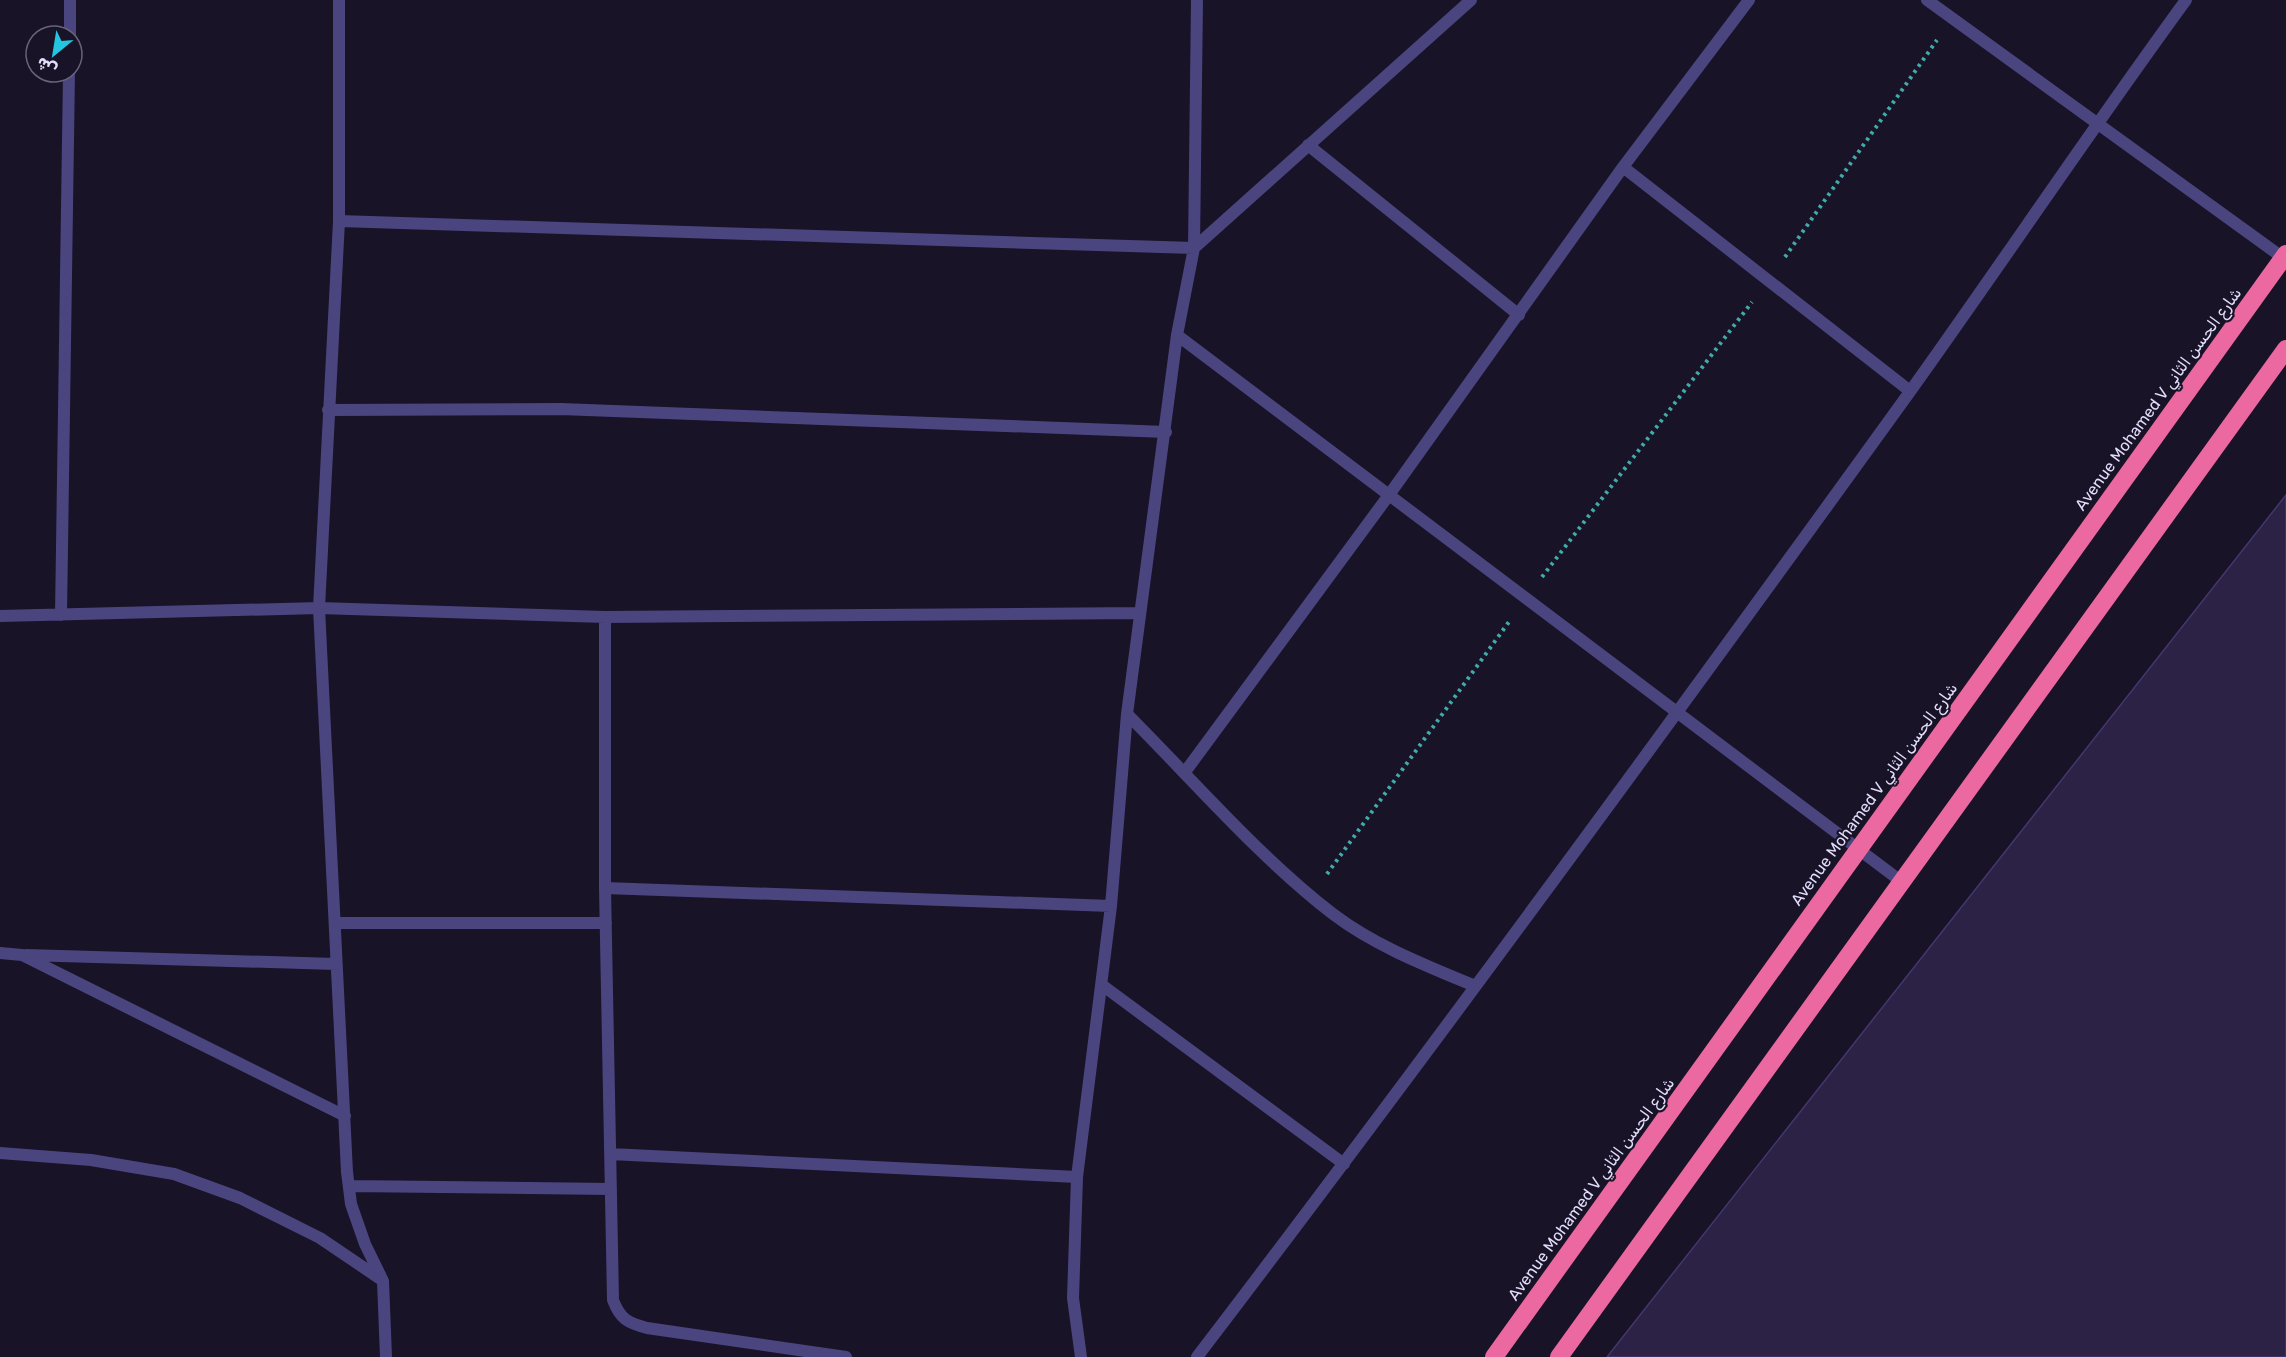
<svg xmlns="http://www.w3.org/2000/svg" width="2286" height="1357" font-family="Rubik,'Noto Naskh Arabic',sans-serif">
	<rect width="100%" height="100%" fill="#181327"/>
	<path fill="#2b2245" stroke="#45376e" stroke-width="1.5" d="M2286 495V1357H1607Z"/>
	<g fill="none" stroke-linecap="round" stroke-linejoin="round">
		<path stroke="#41abaa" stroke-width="4" stroke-dasharray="3 4.5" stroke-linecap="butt" d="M1785 257 1937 40
			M1542 577 1752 302
			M1327 874 1511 619"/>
		<path stroke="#4a457f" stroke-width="12" d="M339 0V221L319 608 347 1172 351 1204 365 1244 383 1281 386 1357
			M1749 0 1623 167 1910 391
			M1927 0 2286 260
			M70 36V0
			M1308 145 1519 315
			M339 221 1194 248 1471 0
			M1177 335 1902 882
			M328 410 561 409 1166 432
			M61 615 69 72
			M0 616 319 608 605 617 1140 613
			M605 617V888L613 1300C620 1319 628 1323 647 1328L846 1357
			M1127 714C1194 781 1258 856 1333 914 1375 946 1427 966 1475 986
			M1185 772 1389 495 1623 167
			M605 888 1111 906
			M335 923H606
			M0 953 22 955 345 1116
			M26 955 336 964
			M1102 985 1344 1164
			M0 1153 91 1160 174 1174 240 1198 320 1238 382 1280
			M610 1154 1077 1177
			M349 1186 611 1189
			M1081 1357 1073 1298 1077 1177 1111 906 1127 714 1177 335 1194 248 1197 0
			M1197 1357C1439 1040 1675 717 1909 393 2002 263 2091 130 2186 0"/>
		<path stroke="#eb68a0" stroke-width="18" d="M1494 1357 2286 254
			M1559 1357 2286 349"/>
	</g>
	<g text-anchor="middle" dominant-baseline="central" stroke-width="4.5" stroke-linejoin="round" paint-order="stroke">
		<g font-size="16" fill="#e2ddfb" stroke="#181327">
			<text transform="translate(2158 399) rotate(-54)">Avenue Mohamed V شارع الحسن الثاني</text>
			<text transform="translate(1874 794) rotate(-54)">Avenue Mohamed V شارع الحسن الثاني</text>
			<text transform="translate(1591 1189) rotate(-54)">Avenue Mohamed V شارع الحسن الثاني</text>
		</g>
	</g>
	<g transform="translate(54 54) rotate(210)"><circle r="28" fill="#181327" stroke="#69647c" stroke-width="1.5"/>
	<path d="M0-4.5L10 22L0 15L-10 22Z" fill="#23c5e1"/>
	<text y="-9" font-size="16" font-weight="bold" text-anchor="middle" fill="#e2ddfb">ش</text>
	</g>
</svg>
